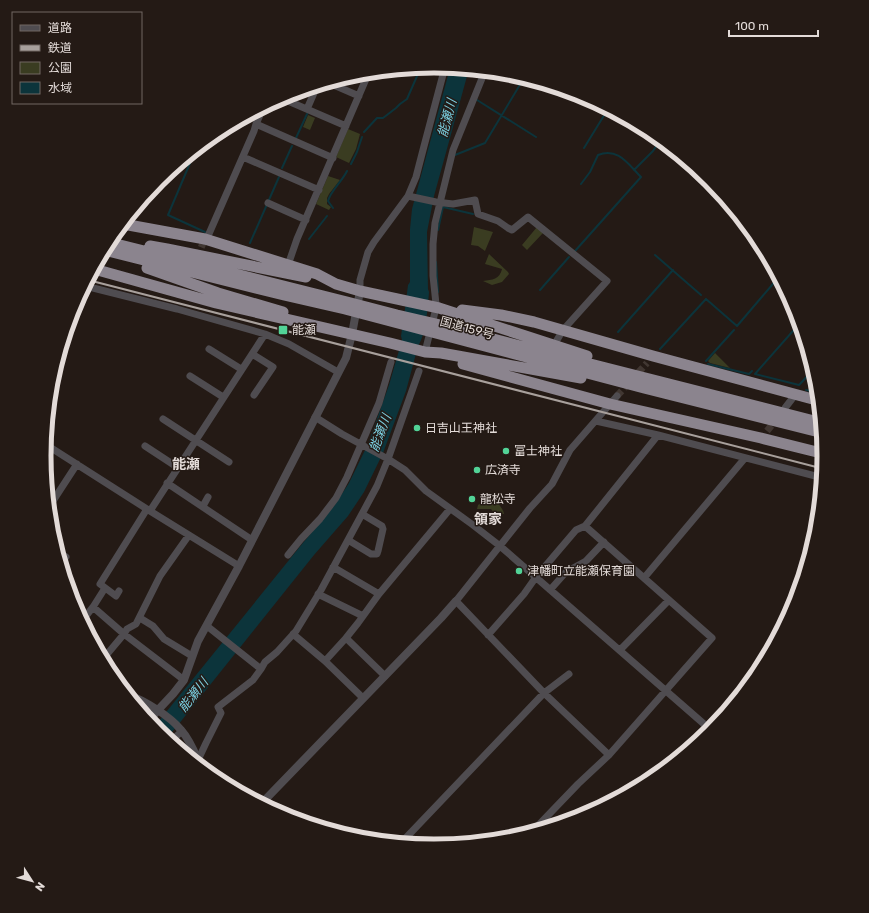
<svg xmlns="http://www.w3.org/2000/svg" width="869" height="913" font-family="Rubik,'Noto Sans JP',sans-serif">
	<rect width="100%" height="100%" fill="#241a15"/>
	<path fill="#3a3c21" d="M308 115 315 118 310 130 303 127Z
		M348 129 360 134 356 149 349 163 336 157Z
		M328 176 340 180 329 194 327 198V204L331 207 329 210 316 204Z
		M474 227 493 232 485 251 478 246 471 245Z
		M537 227 543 233 527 250 522 245Z
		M489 254 508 272 509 274 502 282 492 285 483 281C492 280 500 279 502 269L485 264Z
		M715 353 730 368 710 363 708 361Z
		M490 495 493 496C496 503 503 507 504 514L494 513 491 509H477L478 505 482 502V498L488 496Z"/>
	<path fill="#0c343b" d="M450 68 469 69 434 196 427 232 428 289 429 292C428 305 426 335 418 346L406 391 383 453 364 492 348 516 314 555 178 725 166 739 158 732 154 727 302 544 334 506 349 483 368 444 389 385 402 340 401 336 405 309 408 285 410 282V229L412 209Z"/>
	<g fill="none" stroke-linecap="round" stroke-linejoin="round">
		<path stroke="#0c343b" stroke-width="2" d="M477 100 536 137
			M364 132 377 118H383L396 108 400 104 407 99 421 67
			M296 138 307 114
			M584 148 608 109
			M196 149 168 215 205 232
			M455 155 485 143 524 78
			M351 164 357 152 362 137
			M282 168 292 146
			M634 170 653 151 661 139
			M333 208 328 201C330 192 343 180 347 171
			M438 230 443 207 473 214
			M309 239 327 216
			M250 243 279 177
			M575 251 641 177C628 164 618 147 598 155L590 172 581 184
			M655 255 701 295
			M436 262 438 292
			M540 290 569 257
			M706 299 737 326 778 278 779 277
			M800 323 755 374 799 385 814 369
			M618 332 673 270
			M660 349 706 299
			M706 361 734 330
			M708 364 749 374 752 371
			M806 390 819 393"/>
		<path stroke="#413732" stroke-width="7" stroke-dasharray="7 3.5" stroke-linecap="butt" d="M197 257 204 241
			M617 396 647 363
			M767 431 776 420"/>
		<path stroke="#4f4c50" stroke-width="7" d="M329 83 359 96
			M281 98 346 126
			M307 109 317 86
			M256 124 333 158
			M243 157 319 190
			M408 196 436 202 453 204 475 200 478 214 498 221 508 228 512 230 528 217 607 281 563 330 557 340
			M268 203 306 220
			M204 241 208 236 254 131 256 124 263 108
			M288 265 297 239 369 72
			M89 287 177 309 265 334
			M360 291V280L368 252 374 242 408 196 416 177 423 150 445 67
			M72 313 92 281 102 260
			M209 349 241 369
			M425 352 435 312 436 304 433 276V244L435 223 453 150 485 71
			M252 354 273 367 254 395
			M190 376 223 397
			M617 396 570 450 552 484 530 508 456 601 544 693 609 755 712 638 585 526 658 435 823 478
			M785 408 795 395
			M315 417 342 434 388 459 405 470 426 491 473 525 500 546 712 731
			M163 419 229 462
			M596 421 658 435
			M45 444 150 511 239 566
			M145 446 177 467
			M167 483 252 540
			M203 506 208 497
			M49 507 77 464
			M150 511 265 334 289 344 338 372
			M348 540 371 554H377L378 551 383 529 382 526 362 514
			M57 551 66 557
			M288 555 301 539 320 519 336 498 347 477 379 403 391 362
			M333 567 379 594
			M644 578 745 458
			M550 590 566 572 586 561 604 542
			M119 591 116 596 100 584 147 509
			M318 594 363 616
			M93 607 124 634 184 680
			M140 618 153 626 164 639 192 656
			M82 621 93 607 105 588
			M207 626 261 669
			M293 634 325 661 363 698
			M488 635 524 594 536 577 576 530 585 526
			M346 638 385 676
			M620 650 669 600
			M102 659H103L124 634 127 629 136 624 160 576 189 535
			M325 661 346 638 358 623 379 594 450 509
			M170 742 182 731
			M198 760 206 743 221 713 218 707 253 680 261 669 265 662 277 652 296 631 321 590 362 514 377 486 388 459 419 371
			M530 834 578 784 609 755
			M400 844 544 693 569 674"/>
		<path stroke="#4f4c50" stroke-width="8" d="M126 694C144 700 170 716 181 730 191 741 196 756 202 769
			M149 721 158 710 173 694 184 680 198 641 239 566 346 358 352 334 360 291
			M261 804 441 618 456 601"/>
		<path stroke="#8b848e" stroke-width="11" d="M123 224 205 239 317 274 336 284 360 291 439 308 587 356
			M108 242 347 302 397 315 436 324 547 353 822 423
			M150 246 167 249 306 277
			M104 250 284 295 345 309 644 388 823 433
			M147 268 218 293 283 312
			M94 269 216 303 390 343 425 352 441 353 581 378
			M462 310 501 315 534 322 653 356 820 401
			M463 364 610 404 761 438 825 454"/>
		<path stroke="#a8a09c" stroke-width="2" d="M88 280 824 469"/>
	</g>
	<g fill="#52d397" stroke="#241a15" stroke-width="1.5">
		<rect x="278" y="325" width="10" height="10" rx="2"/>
		<circle cx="417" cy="428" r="4"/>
		<circle cx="506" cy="451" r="4"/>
		<circle cx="477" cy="470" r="4"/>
		<circle cx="472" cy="499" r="4"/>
		<circle cx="519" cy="571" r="4"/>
	</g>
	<g text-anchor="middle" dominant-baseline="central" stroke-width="3" stroke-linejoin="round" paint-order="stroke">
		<g font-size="12" fill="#e3dbd8" stroke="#241a15">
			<text transform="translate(467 328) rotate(15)">国道159号</text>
		</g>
		<g font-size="12" fill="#e3dbd8" stroke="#241a15" text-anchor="start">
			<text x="292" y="330">能瀬</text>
			<text x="425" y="428">日吉山王神社</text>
			<text x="514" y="451">富士神社</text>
			<text x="485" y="470">広済寺</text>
			<text x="480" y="499">龍松寺</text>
			<text x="527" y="571">津幡町立能瀬保育園</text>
		</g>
		<g font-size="13" font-style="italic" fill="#7acfe0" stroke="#241a15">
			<text transform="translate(447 118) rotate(-75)">能瀬川</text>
			<text transform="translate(380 433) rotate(-69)">能瀬川</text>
			<text transform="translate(193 695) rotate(-51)">能瀬川</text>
		</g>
		<g font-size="14" font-weight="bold" fill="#e3dbd8" stroke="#241a15">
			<text x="186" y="464">能瀬</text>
			<text x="488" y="519">領家</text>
		</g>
	</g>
	<path d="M0 0H869V913H0ZM51 456a383 383 0 1 1 766 0a383 383 0 1 1-766 0Z" fill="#241a15" fill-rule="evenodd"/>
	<path fill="none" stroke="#e3dbd8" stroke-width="5" d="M51 456a383 383 0 1 1 766 0a383 383 0 1 1-766 0Z"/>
	<rect x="12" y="12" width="130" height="92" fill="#241a15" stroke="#706763"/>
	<rect x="20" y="25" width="20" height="6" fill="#4f4c50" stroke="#706763"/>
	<text x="48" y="32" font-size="12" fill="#e3dbd8">道路</text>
	<rect x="20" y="45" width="20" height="6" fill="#a8a09c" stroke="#706763"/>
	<text x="48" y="52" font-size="12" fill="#e3dbd8">鉄道</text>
	<rect x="20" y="62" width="20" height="12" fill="#3a3c21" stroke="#706763"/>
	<text x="48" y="72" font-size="12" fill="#e3dbd8">公園</text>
	<rect x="20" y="82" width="20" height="12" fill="#0c343b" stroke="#706763"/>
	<text x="48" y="92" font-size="12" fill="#e3dbd8">水域</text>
	<g transform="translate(32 881) rotate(126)" stroke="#241a15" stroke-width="3" paint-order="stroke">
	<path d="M0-3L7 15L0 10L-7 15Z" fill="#e3dbd8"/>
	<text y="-6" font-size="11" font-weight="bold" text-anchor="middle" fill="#e3dbd8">N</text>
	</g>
	<path d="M729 30v6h89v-6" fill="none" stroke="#e3dbd8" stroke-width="2"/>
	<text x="735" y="30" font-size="12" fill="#e3dbd8" stroke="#241a15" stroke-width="3" paint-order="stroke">100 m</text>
</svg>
